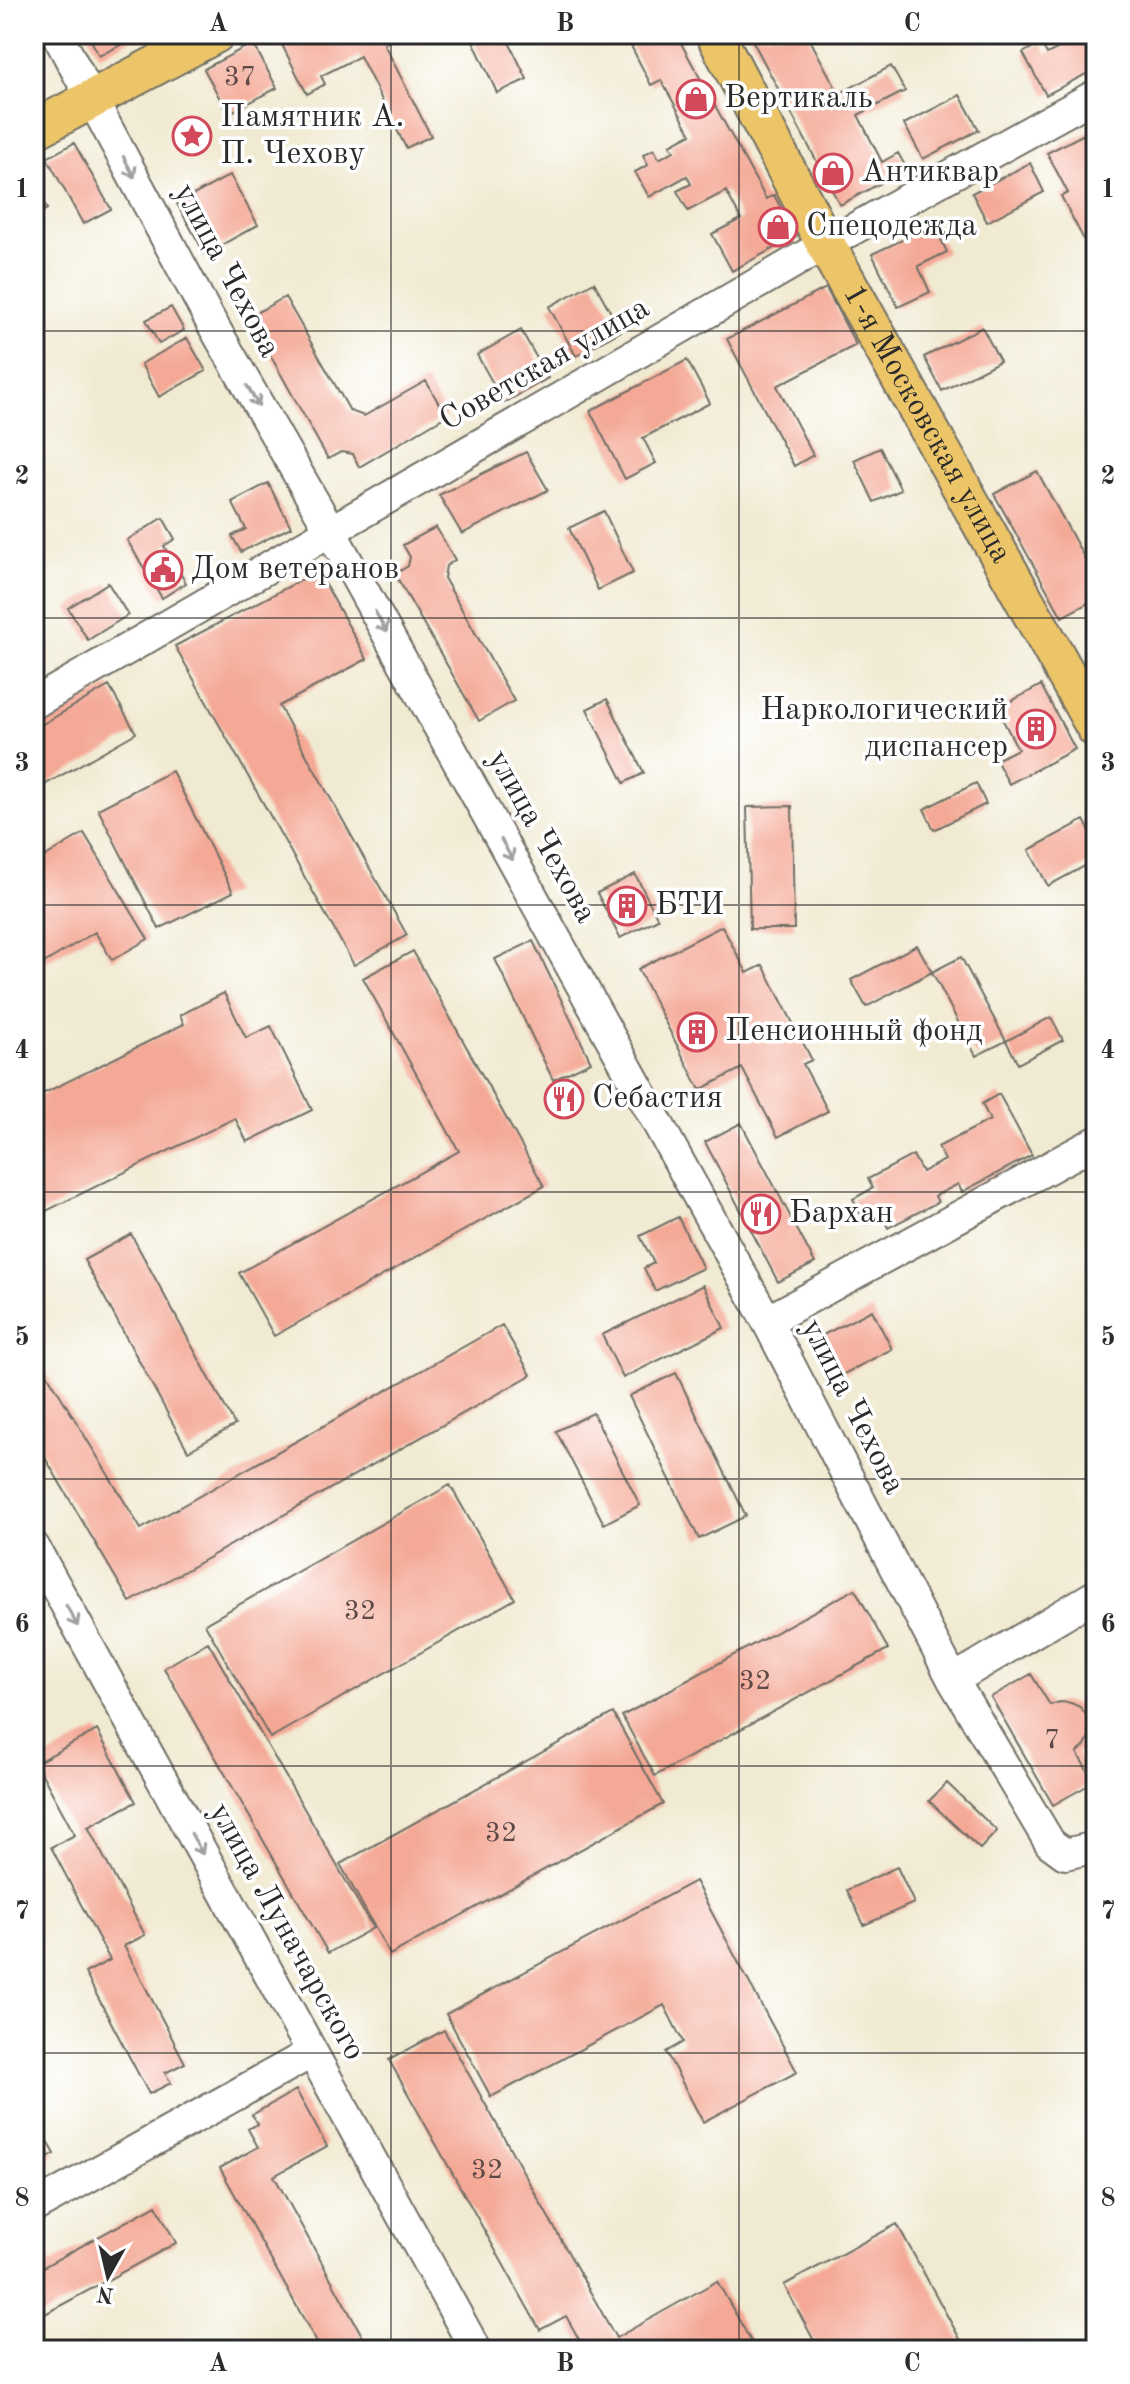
<svg xmlns="http://www.w3.org/2000/svg" width="1130" height="2384" font-family="'Old Standard TT',serif">
	<rect width="100%" height="100%" fill="#fff"/>
	<filter id="ink" filterUnits="userSpaceOnUse"><feTurbulence type="fractalNoise" baseFrequency=".0125" numOctaves="2"/><feDisplacementMap in="SourceGraphic" scale="16" xChannelSelector="R" yChannelSelector="G"/><feConvolveMatrix kernelMatrix="1 2 1 2 8 2 1 2 1" color-interpolation-filters="sRGB"/></filter>
	<filter id="wash" filterUnits="userSpaceOnUse"><feTurbulence type="fractalNoise" baseFrequency=".006" numOctaves="4" result="noise"/><feDisplacementMap in="SourceGraphic" scale="32" xChannelSelector="R" yChannelSelector="G"/><feGaussianBlur stdDeviation="1.8" result="paint"/><feColorMatrix in="noise" values="0 0 0 0 0 0 0 0 0 0 0 0 0 0 0 0 0 1.4 0 .05"/><feComposite in="paint" operator="in"/></filter>
	<g filter="url(#wash)">
		<rect width="100%" height="100%" fill="#f1ead2"/>
		<g id="blocks">
			<path fill="#f4a895" d="M88 34H142L99 56Z
				M284 34H404L384 44 431 136 406 148 360 56 321 76 325 84 307 94 278 37Z
				M470 34H505L527 79 497 93Z
				M625 34H676L766 199 774 195 796 236 732 271 712 234 741 219 726 191 688 211 677 191 691 184 687 176 649 197 635 172 648 165 643 155 654 149 659 159 674 151 670 145 691 134 661 80 651 85Z
				M749 34H807L839 94 891 66 905 91 858 115 882 162 898 153 907 169 840 205Z
				M1070 34H1096V69L1046 95 1023 53 1041 43 1047 54 1073 41Z
				M253 43 277 88 228 114 204 69Z
				M960 95 979 130 923 159 904 124Z
				M1096 128V234L1084 240 1061 196 1068 193 1047 153Z
				M74 143 111 209 83 224 47 158Z
				M1030 163 1044 192 987 222 972 193Z
				M230 175 258 225 205 254 177 204Z
				M34 184 47 209 34 216Z
				M934 225 947 252 918 266 930 292 898 307 872 254Z
				M594 282 621 331 576 356 549 307Z
				M826 288 856 345 777 386 813 455 794 466 727 339Z
				M285 297 350 411 364 416 426 381 446 416 359 467 353 454 341 452 328 459 249 317Z
				M171 307 184 330 159 344 146 320Z
				M982 327 1000 361 942 391 924 357Z
				M521 330 548 378 504 403 477 355Z
				M187 338 206 371 159 397 141 364Z
				M687 360 710 403 643 438 656 463 625 479 590 411Z
				M880 448 901 490 874 502 854 460Z
				M526 452 548 490 462 534 439 495Z
				M1037 471 1096 579V599L1062 617 994 494Z
				M268 483 291 527 241 552 232 536 246 529 232 502Z
				M604 511 633 573 598 590 569 528Z
				M163 518 175 539 164 546 186 583 162 598 127 540Z
				M436 527 455 560 446 566 444 578 514 701 479 721 395 574 408 566 410 557 403 545Z
				M318 571 367 659 279 706 407 935 354 965 175 646Z
				M108 583 128 615 88 640 68 608Z
				M1041 685 1075 749 1009 784 996 760 1018 749 997 709Z
				M109 686 136 733 41 787 47 798 34 805V729Z
				M607 699 644 773 624 783 587 709Z
				M172 771 233 892 159 929 98 809Z
				M976 783 986 804 934 830 924 809Z
				M792 806 794 929H750L747 807Z
				M1084 820 1096 843V860L1048 886 1029 850Z
				M84 833 148 939 112 960 95 932 34 969V863Z
				M635 874 658 919 620 938 597 893Z
				M722 926 747 973 763 965 812 1060 803 1064 828 1111 778 1137 742 1068 700 1090 638 969Z
				M533 941 591 1062 553 1080 495 959Z
				M917 945 932 972 866 1007 851 980Z
				M413 951 544 1186 274 1336 239 1273 459 1151 363 978Z
				M961 957 1006 1041 976 1056 932 972Z
				M224 993 246 1038 271 1026 312 1110 247 1142 235 1118 34 1217V1098L184 1024 180 1015Z
				M1051 1017 1063 1040 1018 1064 1006 1041Z
				M999 1094 1032 1155 962 1192 958 1184 935 1196 938 1202 888 1228 882 1215 866 1224 853 1199 873 1188 868 1179 913 1155 922 1172 945 1160 938 1147 990 1120 982 1104Z
				M741 1123 815 1263 778 1282 705 1142Z
				M678 1217 703 1268 655 1291 644 1268 654 1263 640 1236Z
				M131 1234 235 1425 188 1451 84 1260Z
				M703 1285 724 1328 623 1378 602 1335Z
				M872 1310 892 1349 838 1377 817 1338Z
				M502 1325 531 1375 130 1602 34 1439V1352L141 1529Z
				M676 1373 746 1516 699 1539 629 1396Z
				M593 1413 640 1505 604 1524 556 1431Z
				M450 1485 515 1599 270 1738 205 1624Z
				M855 1589 888 1649 655 1776 622 1716Z
				M208 1642 373 1928 328 1953 164 1668Z
				M1031 1674 1050 1705 1060 1702 1071 1703 1080 1707 1087 1716 1091 1726 1090 1736 1085 1746 1077 1753 1094 1782 1053 1805 991 1697Z
				M613 1713 663 1804 390 1955 340 1864Z
				M97 1730 136 1802 88 1827 145 1935 124 1946 185 2063 165 2073 171 2083 149 2094 85 1973 110 1960 51 1847 75 1835 36 1763Z
				M947 1783 997 1831 980 1849 929 1801Z
				M897 1867 914 1903 864 1925 847 1890Z
				M695 1881 797 2072 703 2122 666 2052 683 2042 664 2005 491 2097 446 2014Z
				M444 2030 616 2338 717 2281 756 2350H585L566 2316 540 2330 389 2060Z
				M296 2090 327 2146 274 2176 370 2350H321L220 2168 258 2147 248 2129 257 2124 252 2115Z
				M34 2116 55 2154 34 2165Z
				M156 2205 176 2243 34 2320V2272Z
				M897 2224 966 2350H819L784 2285Z"/>
		</g>
	</g>
	<g filter="url(#ink)">
		<use href="#blocks" fill-opacity="0" stroke="#706e65" stroke-width="2"/>
		<g fill="none" stroke-linecap="round" stroke-linejoin="round">
			<g stroke="#706e65" stroke-width="34">
				<path id="minor" d="M57 34 210 320 330 530 767 1321 953 1680 1050 1843 1065 1854 1096 1847
					M34 703 810 253 1096 95
					M767 1321 1096 1142
					M34 1547 476 2350
					M953 1680 1096 1595
					M34 2207 311 2053"/>
			</g>
			<g stroke="#706e65" stroke-width="42">
				<g id="major">
					<path id="s1" d="M715 34 826 245 1096 728"/>
					<path d="M34 130 215 34"/>
				</g>
			</g>
			<use href="#minor" stroke="#fff" stroke-width="30"/>
			<use href="#major" stroke="#edc569" stroke-width="38"/>
		</g>
		<defs><path id="oneway-shaft" d="M-6 0H5M1.5-3L5.5 0L1.5 3" fill="none" stroke-width="1.6" stroke-linecap="round" stroke-linejoin="round" transform="scale(2)"/></defs>
		<g stroke="#a0a0a0">
			<use href="#oneway-shaft" transform="translate(129 167) rotate(62)"/>
			<use href="#oneway-shaft" transform="translate(253 396) rotate(60)"/>
			<use href="#oneway-shaft" transform="translate(381 622) rotate(61)"/>
			<use href="#oneway-shaft" transform="translate(507 850) rotate(61)"/>
			<use href="#oneway-shaft" transform="translate(72 1616) rotate(61)"/>
			<use href="#oneway-shaft" transform="translate(197 1844) rotate(61)"/>
		</g>
	</g>
	<path fill="none" stroke="#2b2b2b" stroke-width="2" stroke-opacity="0.55" d="M391 34V2350M739 34V2350M34 331H1096M34 618H1096M34 905H1096M34 1192H1096M34 1479H1096M34 1766H1096M34 2053H1096"/>
	<defs>
		<g id="shop-ring" transform="scale(2)"><circle r="9.5" fill="#fff" stroke="#d1495b" stroke-width="1.5"/><path d="M-5-2.5h2.3a2.7 3.5 0 0 1 5.4 0H5L5.5 6h-11ZM-1.5-2.5h3a1.5 2.3 0 0 0-3 0Z" fill="#d1495b"/></g>
		<g id="sight-ring" transform="scale(2)"><circle r="9.5" fill="#fff" stroke="#d1495b" stroke-width="1.5"/><path d="M0-6L1.8-2.2L6-1.7L2.9 1.2L3.7 5.4L0 3.3L-3.7 5.4L-2.9 1.2L-6-1.7L-1.8-2.2Z" fill="#d1495b"/></g>
		<g id="civic-ring" transform="scale(2)"><circle r="9.5" fill="#fff" stroke="#d1495b" stroke-width="1.5"/><path d="M-.6-6.5H3V-4.5H.6V-3L4-1V1h2V6H-6V1h2V-1L-.6-3ZM-1.2 2.5V6h2.4V2.5Z" fill="#d1495b"/></g>
		<g id="building-ring" transform="scale(2)"><circle r="9.5" fill="#fff" stroke="#d1495b" stroke-width="1.5"/><path d="M-4-6H4V6H1V3H-1V6H-4ZM-2.5-4.3h1.7v1.8h-1.7ZM.8-4.3h1.7v1.8H.8ZM-2.5-1h1.7V.8h-1.7ZM.8-1h1.7V.8H.8Z" fill="#d1495b"/></g>
		<g id="restaurant-ring" transform="scale(2)"><circle r="9.5" fill="#fff" stroke="#d1495b" stroke-width="1.5"/><path d="M-5-6h1v4h1v-4h1v4h1v-4h1v5L-1.5 .5V6h-2V.5L-5-1ZM5-6V6H3V1.5H1.5Q1.5-4 5-6Z" fill="#d1495b"/></g>
	</defs>
	<g fill-rule="evenodd">
		<use href="#shop-ring" x="696" y="99"/>
		<use href="#sight-ring" x="192" y="136"/>
		<use href="#shop-ring" x="833" y="173"/>
		<use href="#shop-ring" x="778" y="227"/>
		<use href="#civic-ring" x="163" y="570"/>
		<use href="#building-ring" x="1036" y="729"/>
		<use href="#building-ring" x="627" y="906"/>
		<use href="#building-ring" x="697" y="1032"/>
		<use href="#restaurant-ring" x="564" y="1099"/>
		<use href="#restaurant-ring" x="761" y="1214"/>
	</g>
	<g text-anchor="middle" dominant-baseline="central" stroke-width="7" stroke-linejoin="round" paint-order="stroke">
		<g font-size="28" fill="#5d4a46">
			<text x="240" y="78">37</text>
			<text x="360" y="1612">32</text>
			<text x="755" y="1682">32</text>
			<text x="1052" y="1741">7</text>
			<text x="501" y="1834">32</text>
			<text x="487" y="2171">32</text>
		</g>
		<g font-size="32" fill="#2b2b2b" stroke="#fff" text-anchor="start">
			<text x="724" y="99">Вертикаль</text>
			<text x="220" y="118">Памятник А.<tspan x="220" dy="37">П. Чехову</tspan></text>
			<text x="861" y="173">Антиквар</text>
			<text x="806" y="227">Спецодежда</text>
			<text x="191" y="570">Дом ветеранов</text>
			<text x="1008" y="711" text-anchor="end">Наркологический<tspan x="1008" dy="37">диспансер</tspan></text>
			<text x="655" y="906">БТИ</text>
			<text x="725" y="1032">Пенсионный фонд</text>
			<text x="592" y="1099">Себастия</text>
			<text x="789" y="1214">Бархан</text>
		</g>
		<g font-size="32" fill="#2b2b2b" stroke="#fff">
			<text transform="translate(226 271) rotate(62)">улица Чехова</text>
			<text transform="translate(545 365) rotate(-30)">Советская улица</text>
			<text stroke="none"><textPath href="#s1" startOffset="444">1-я Московская улица</textPath></text>
			<text transform="translate(541 837) rotate(61)">улица Чехова</text>
			<text transform="translate(852 1407) rotate(63)">улица Чехова</text>
			<text transform="translate(286 1932) rotate(61)">улица Луначарского</text>
		</g>
	</g>
	<rect width="1130" height="2384" fill="none" stroke="#fff" stroke-width="88"/>
	<g transform="translate(108 2276) rotate(188)" stroke="#ffffff" stroke-width="6" paint-order="stroke">
	<path d="M0-6L14 30L0 20L-14 30Z" fill="#2b2b2b"/>
	<text y="-12" font-size="22" font-weight="bold" text-anchor="middle" fill="#2b2b2b">N</text>
	</g>
	<rect x="44" y="44" width="1042" height="2296" fill="none" stroke="#2b2b2b" stroke-width="3"/>
	<g font-size="26" text-anchor="middle" font-weight="bold" fill="#2b2b2b">
		<text x="218" y="31">A</text>
		<text x="565" y="31">B</text>
		<text x="912" y="31">C</text>
		<text x="22" y="197">1</text>
		<text x="1108" y="197">1</text>
		<text x="22" y="484">2</text>
		<text x="1108" y="484">2</text>
		<text x="22" y="771">3</text>
		<text x="1108" y="771">3</text>
		<text x="22" y="1058">4</text>
		<text x="1108" y="1058">4</text>
		<text x="22" y="1345">5</text>
		<text x="1108" y="1345">5</text>
		<text x="22" y="1632">6</text>
		<text x="1108" y="1632">6</text>
		<text x="22" y="1919">7</text>
		<text x="1108" y="1919">7</text>
		<text x="22" y="2206">8</text>
		<text x="1108" y="2206">8</text>
		<text x="218" y="2371">A</text>
		<text x="565" y="2371">B</text>
		<text x="912" y="2371">C</text>
	</g>
</svg>
